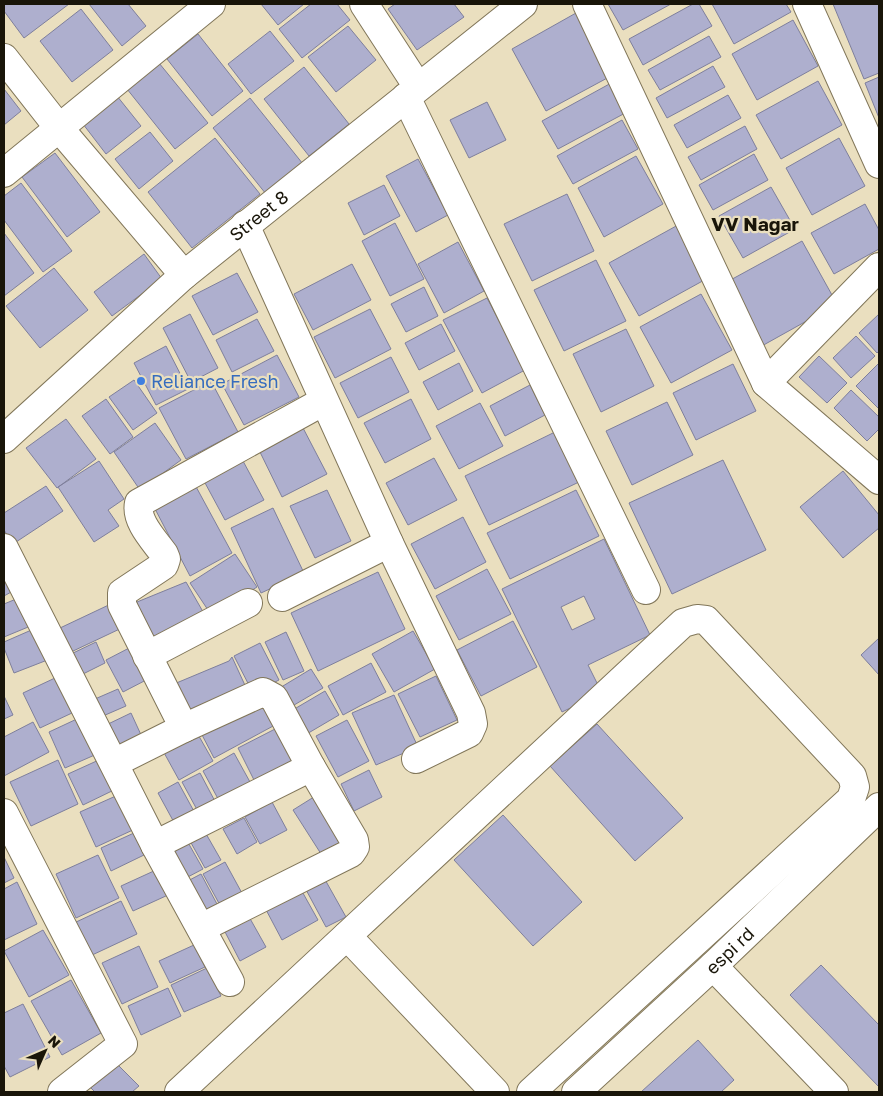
<svg xmlns="http://www.w3.org/2000/svg" width="883" height="1096" font-family="'Golos Text',sans-serif">
	<rect width="100%" height="100%" fill="#eadfbf"/>
	<path fill="#aeafce" stroke="#7e7f9c" fill-rule="evenodd" d="M4 4H69L24 38 4 11Z
		M89 4H128L146 26 122 46Z
		M261 4H304L278 25Z
		M311 4H337L350 20 302 58 279 29Z
		M395 4H454L464 17 417 50 388 9Z
		M608 4H671L623 30Z
		M693 4H699L712 26 643 65 629 39Z
		M712 4H786L791 12 734 44Z
		M833 4H879V73L864 79Z
		M81 9 113 50 72 82 40 41Z
		M576 13 611 76 546 111 512 49Z
		M793 20 818 66 757 100 732 54Z
		M348 26 376 60 336 92 308 57Z
		M270 31 294 61 251 94 228 64Z
		M198 34 243 91 212 116 167 59Z
		M709 36 721 57 660 90 648 70Z
		M159 63 208 123 175 149 127 89Z
		M713 66 725 87 667 118 656 98Z
		M304 67 349 124 309 156 264 99Z
		M879 77V118L865 83Z
		M818 81 842 125 781 159 756 115Z
		M613 82 629 111 558 149 542 121Z
		M4 89 21 111 4 125Z
		M728 95 741 118 687 148 674 125Z
		M117 96 141 126 106 154 83 124Z
		M250 98 303 164 266 194 213 128Z
		M487 102 506 140 469 158 450 120Z
		M622 120 638 149 573 184 557 156Z
		M745 126 757 149 701 180 688 157Z
		M150 132 173 161 139 189 115 159Z
		M215 138 260 194 192 248 148 192Z
		M839 138 865 186 812 215 786 168Z
		M55 153 100 212 67 237 22 177Z
		M754 154 768 180 713 210 699 185Z
		M636 156 663 204 604 237 578 188Z
		M418 159 448 215 416 232 386 176Z
		M21 183 72 251 43 272 4 220V196Z
		M384 185 400 216 364 235 348 203Z
		M771 187 795 229 743 258 719 216Z
		M567 194 594 251 532 281 504 224Z
		M865 204 879 230V249L834 274 811 233Z
		M395 223 424 279 390 296 362 241Z
		M678 225 708 278 639 316 609 263Z
		M4 233 34 273 4 296Z
		M802 241 837 304 760 347 725 283Z
		M458 242 484 291 444 313 418 264Z
		M144 254 162 279 112 316 94 292Z
		M596 260 626 321 564 351 534 290Z
		M352 264 371 300 313 330 294 294Z
		M54 268 88 310 40 348 6 306Z
		M237 273 258 312 213 335 192 296Z
		M424 287 438 316 406 332 391 304Z
		M701 294 732 350 671 383 640 327Z
		M487 298 525 370 482 393 443 320Z
		M370 309 391 349 335 378 314 337Z
		M190 314 218 368 191 382 163 328Z
		M879 314V351L877 353 859 333Z
		M257 319 274 351 232 372 216 340Z
		M441 324 455 351 419 370 405 343Z
		M626 329 654 386 601 412 573 354Z
		M856 336 875 356 851 378 833 358Z
		M166 346 188 389 156 405 134 363Z
		M277 355 299 397 244 425 222 384Z
		M819 356 847 383 827 403 799 377Z
		M391 357 409 392 358 418 340 383Z
		M459 363 473 391 438 410 423 382Z
		M879 363V409L856 386Z
		M733 364 756 411 696 440 673 393Z
		M134 380 157 413 133 430 109 397Z
		M211 381 238 432 186 459 159 408Z
		M530 385 545 415 505 436 490 406Z
		M851 390 879 417V429L867 441 834 408Z
		M106 399 133 437 110 454 82 416Z
		M411 399 431 439 385 463 364 423Z
		M667 402 693 455 632 485 606 431Z
		M480 403 503 446 459 469 436 426Z
		M66 419 96 459 57 488 26 448Z
		M155 423 181 460 140 490 114 452Z
		M302 426 327 474 282 497 258 448Z
		M555 432 579 482 489 525 465 476Z
		M434 458 457 500 408 525 386 483Z
		M723 460 766 550 672 594 629 503Z
		M99 461 124 499 108 510 119 526 94 542 58 487Z
		M243 461 264 500 225 520 204 481Z
		M843 471 879 515V528L843 558 800 507Z
		M194 483 232 553 190 576 153 505Z
		M46 486 63 511 13 544 4 530V513Z
		M327 490 351 541 315 558 290 506Z
		M576 490 599 536 510 579 487 533Z
		M273 508 304 573 261 593 231 528Z
		M463 517 486 562 435 589 411 544Z
		M604 539 650 635 588 665 602 693 562 712 502 589ZM584 596 595 619 572 630 561 607Z
		M235 554 257 587 212 616 190 583Z
		M487 569 511 614 459 640 436 596Z
		M378 572 405 629 318 671 291 613Z
		M4 574 13 591 4 596Z
		M186 582 206 617 151 647 132 613 137 602Z
		M21 597 33 625 4 637V604Z
		M115 602 126 626 71 652 60 628Z
		M513 621 537 667 481 696 457 650Z
		M36 628 50 659 14 673 4 648V642Z
		M413 631 435 669 394 692 372 654Z
		M286 632 304 671 283 680 265 642Z
		M879 638V675L861 655Z
		M96 642 105 663 79 676 69 655Z
		M260 643 279 680 253 693 234 656Z
		M133 646 150 678 123 692 106 660Z
		M232 657 249 694 192 720 174 684 229 661Z
		M371 663 386 692 343 715 328 686Z
		M311 669 323 688 289 708 278 689Z
		M436 676 457 720 420 737 398 694Z
		M55 678 72 713 40 728 23 693Z
		M118 689 126 706 96 719 88 702Z
		M325 691 339 715 305 735 291 711Z
		M394 695 418 747 376 765 352 713Z
		M4 696 13 715 4 719Z
		M260 698 275 725 214 758 200 731Z
		M131 713 142 737 115 750 104 726Z
		M79 718 97 754 65 768 49 732Z
		M347 720 369 761 338 777 316 736Z
		M33 722 49 752 4 776V737Z
		M597 724 683 818 635 861 550 766Z
		M277 728 298 768 258 788 238 748Z
		M196 731 213 761 179 780 162 749Z
		M234 753 255 791 223 808 203 771Z
		M101 759 116 789 83 805 68 774Z
		M58 760 78 804 31 826 10 782Z
		M369 770 382 797 354 811 341 784Z
		M200 773 218 807 201 817 182 782Z
		M178 782 196 815 176 826 158 793Z
		M118 795 135 829 96 847 80 812Z
		M317 795 346 843 323 857 293 810Z
		M272 802 287 830 260 844 245 817Z
		M503 815 582 902 533 946 454 860Z
		M244 818 257 842 237 854 223 829Z
		M205 832 221 860 205 868 190 841Z
		M134 833 144 855 111 871 101 848Z
		M186 839 203 869 182 880 166 850Z
		M98 855 119 898 76 918 56 874Z
		M4 857 14 878 4 883Z
		M225 862 243 895 221 907 203 874Z
		M156 870 168 895 133 911 121 886Z
		M201 874 217 904 198 914 182 884Z
		M323 876 346 917 326 927 304 886Z
		M17 882 37 924 4 940V889Z
		M299 886 318 920 282 940 264 906Z
		M121 901 137 934 90 956 74 923Z
		M248 915 266 947 240 961 223 928Z
		M43 930 69 975 29 997 4 951Z
		M194 945 205 967 170 983 159 961Z
		M139 946 158 987 122 1004 102 963Z
		M821 965 879 1025V1087L790 995Z
		M207 968 221 996 184 1012 171 985Z
		M71 980 101 1033 62 1055 31 1001Z
		M168 988 181 1016 141 1035 128 1006Z
		M23 1004 50 1057 10 1077 4 1066V1013Z
		M698 1040 734 1080 721 1092H641Z
		M111 1058 139 1086 132 1092H95L85 1082Z"/>
	<g fill="none" stroke-linecap="round" stroke-linejoin="round">
		<g stroke="#817659" stroke-width="30">
			<g id="minor">
				<path d="M364 4 418 87"/>
				<path d="M587 4 766 383 879 480"/>
				<path d="M807 4 879 164"/>
				<path d="M4 58 59 128 184 275"/>
				<path d="M406 97 646 590"/>
				<path d="M4 173 211 4"/>
				<path d="M245 225 389 543 471 713 473 724 469 733 416 759"/>
				<path d="M766 383 879 267"/>
				<path id="s1" d="M4 439 184 275 523 4"/>
				<path d="M4 548 155 845 230 982"/>
				<path d="M282 597 389 543"/>
				<path d="M147 656 248 603"/>
				<path d="M184 728 122 605V593L164 565 166 559 164 554C154 540 135 521 139 503L324 401"/>
				<path d="M114 763 184 728 263 692 274 698 311 767 354 840 355 847 351 853 201 928"/>
				<path d="M4 813 123 1044 62 1092"/>
				<path d="M155 845 311 767"/>
				<path d="M347 936 495 1092"/>
				<path d="M713 966 834 1092"/>
				<path d="M179 1092 683 623 697 619 706 620 852 776 855 787 851 799 531 1092"/>
				<path id="s2" d="M576 1092 713 966 879 807"/>
			</g>
		</g>
		<use href="#minor" stroke="#fff" stroke-width="28"/>
	</g>
	<circle fill="#3f7fe0" stroke="#eadfbf" stroke-width="2" cx="141" cy="381" r="5"/>
	<g text-anchor="middle" dominant-baseline="central" stroke-width="4.5" stroke-linejoin="round" paint-order="stroke">
		<g font-size="18" fill="#191509" stroke="#eadfbf">
			<text stroke="none"><textPath href="#s1" startOffset="339">Street 8</textPath></text>
			<text stroke="none"><textPath href="#s2" startOffset="209">espi rd</textPath></text>
		</g>
		<g font-size="18" fill="#366cbe" stroke="#eadfbf" text-anchor="start">
			<text x="151" y="381">Reliance Fresh</text>
		</g>
		<g font-size="19" font-weight="bold" fill="#191509" stroke="#eadfbf">
			<text x="755" y="223">VV Nagar</text>
		</g>
	</g>
	<rect width="883" height="1096" fill="none" stroke="#191509" stroke-width="10"/>
	<g transform="translate(45 1051) rotate(45)" stroke="#eadfbf" stroke-width="4" paint-order="stroke">
	<path d="M0-4L9 19L0 12L-9 19Z" fill="#191509"/>
	<text y="-8" font-size="14" font-weight="bold" text-anchor="middle" fill="#191509">N</text>
	</g>
</svg>
